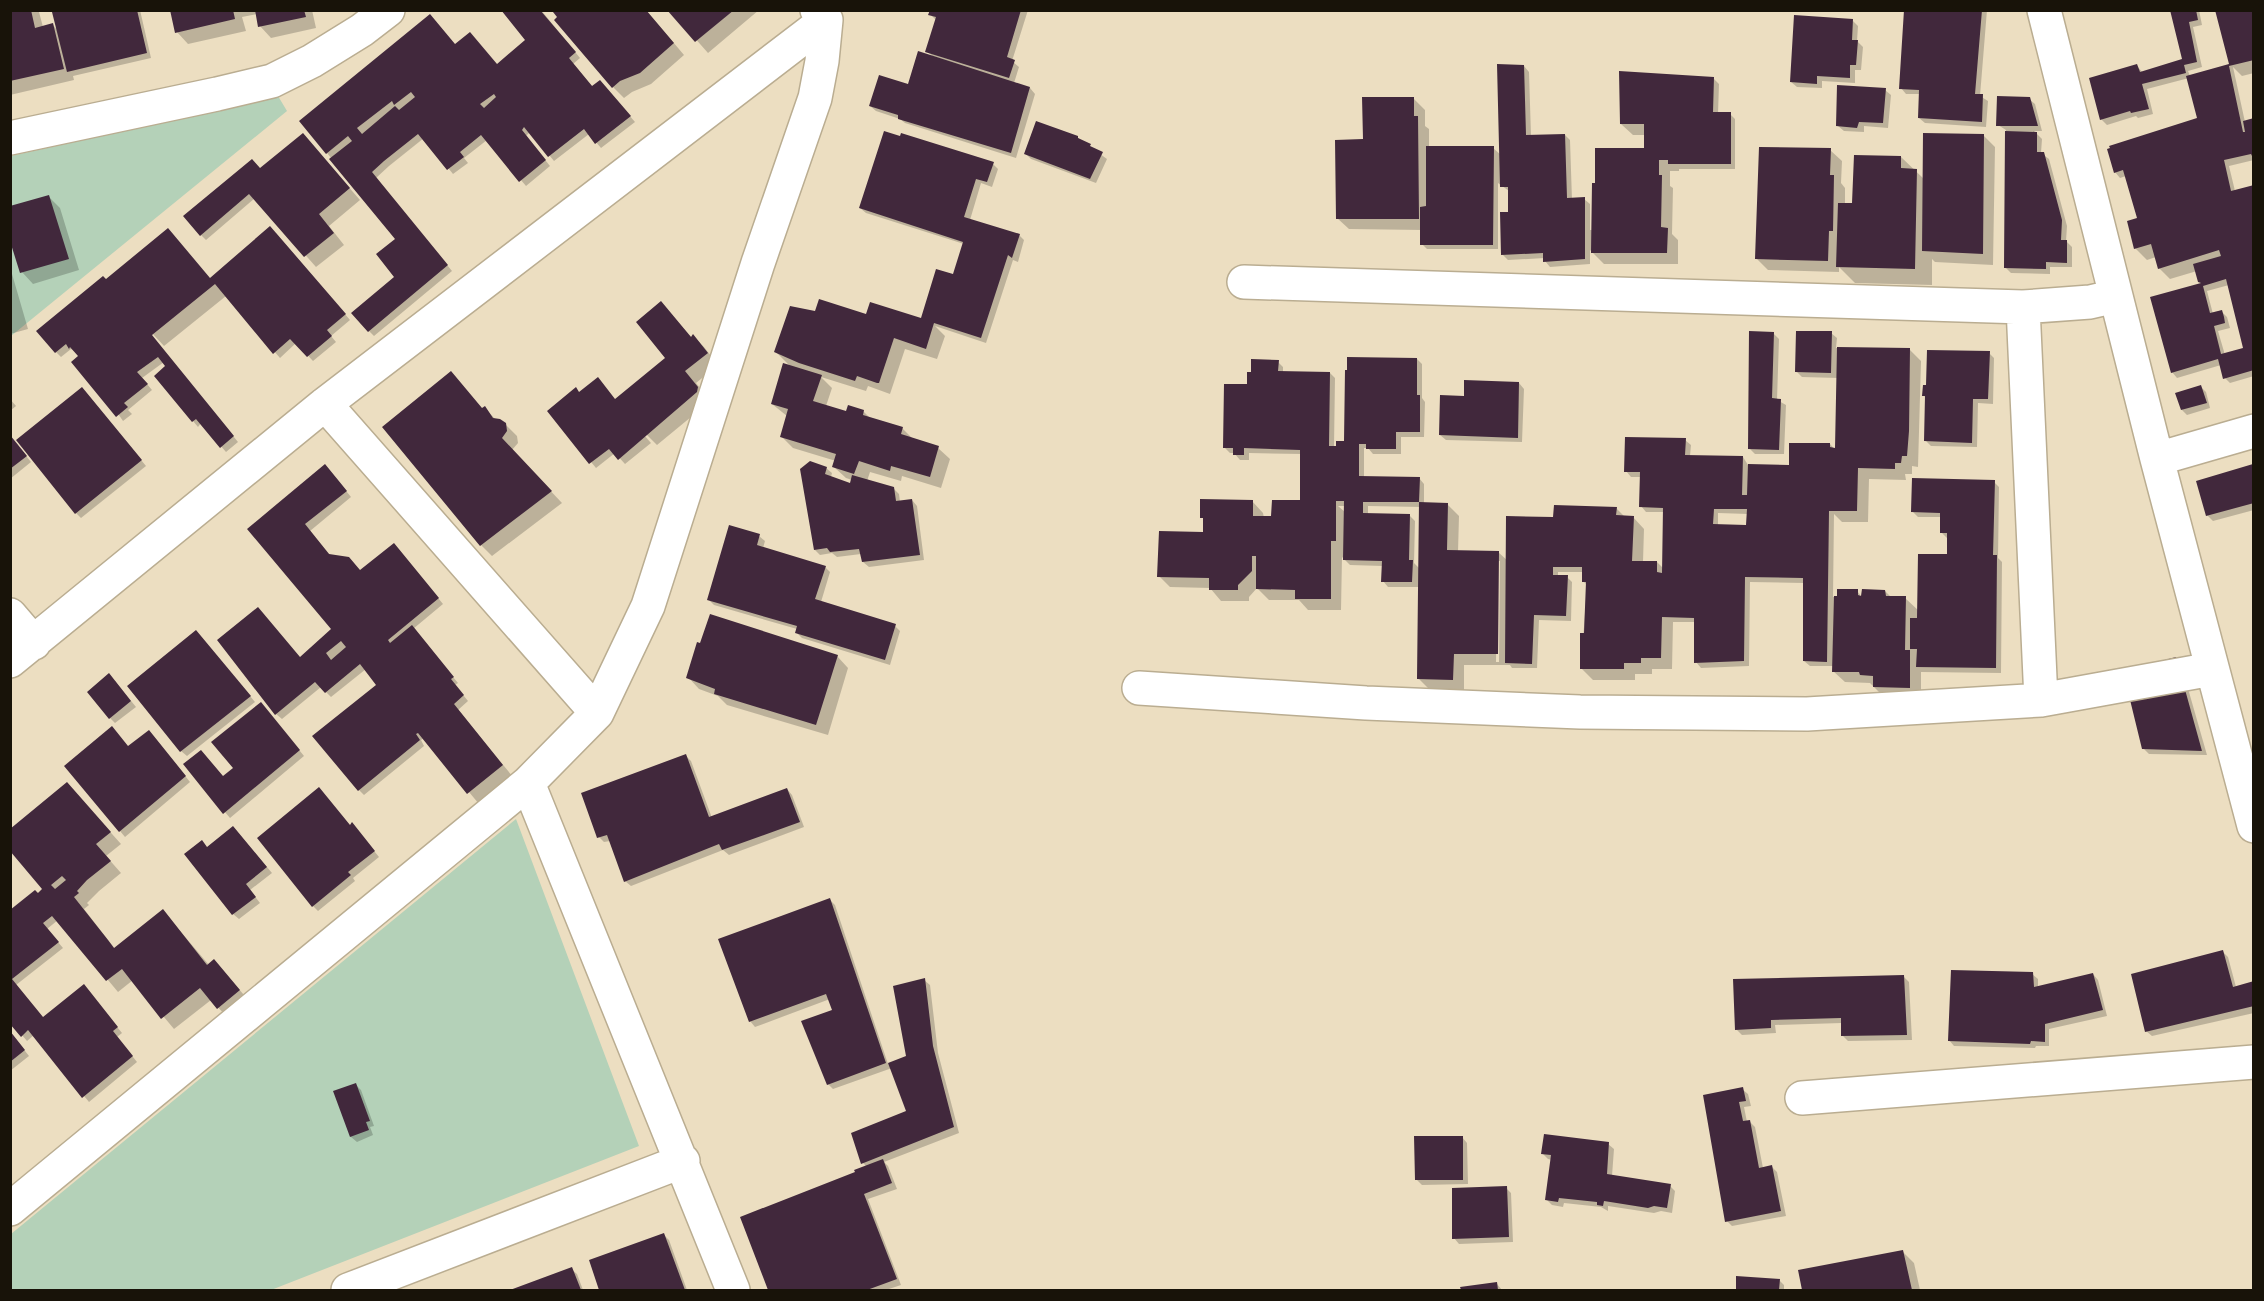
<svg xmlns="http://www.w3.org/2000/svg" width="2264" height="1301" font-family="'Alegreya Sans',sans-serif">
	<rect width="100%" height="100%" fill="#ecdec1"/>
	<path fill="#b4d1b8" d="M278 96 287 111 11 336V156Z
		M516 819 639 1146 271 1290H11V1234Z"/>
	<path fill="#0003" fill-rule="evenodd" d="M10 10H47L39 12 43 27 53 25 58 31 64 10H140L151 58 73 76 74 80 10 95Z
		M172 10H312L316 28 271 38 260 26 257 14 242 17 246 31 188 44 177 32Z
		M502 10H541L580 58 573 64 593 87H605L635 122 601 148 589 134 554 161 530 132 526 136 550 166 526 186 487 140 464 158 468 163 453 174 424 138 389 166 376 178 452 271 374 336 369 331 396 278 397 239 327 153 455 46 497 65 527 41Z
		M646 10 684 55 651 84 632 92 624 98 613 87Z
		M670 10H759L708 53Z
		M931 10H1028L1012 61 1019 67 1014 83 1030 88 1035 94 1016 158 905 123 900 119 876 111 870 106 909 86 933 57 927 51 936 20 930 14Z
		M1905 10H1987L1980 96 1988 101 1986 127 1925 123 1919 118 1920 94H1906L1901 88Z
		M2171 10H2199L2202 25 2193 27 2202 67 2188 71 2190 76 2230 66 2254 10V73L2242 76 2233 67 2245 122 2254 120V160L2229 166 2235 191 2254 186V376L2230 383 2225 378 2221 365 2177 378 2172 372 2202 284 2197 271 2170 279 2159 268 2156 257 2147 260 2135 248 2140 219 2126 176 2120 178 2115 172 2199 119 2189 78 2147 89 2153 114 2138 118 2136 116 2107 125 2101 119 2137 66 2143 73 2184 60ZM2229 285 2245 349 2225 355 2218 331 2230 328 2227 317 2222 312 2213 314 2207 291Z
		M1853 21 1858 26 1857 41 1863 47 1861 70H1855V83L1822 81V88L1797 87 1791 82Z
		M1524 66 1529 72 1531 136 1565 135 1570 140 1572 200 1584 199 1590 204V230H1593L1597 184 1645 149V135H1633L1621 124 1714 79 1719 84 1718 114H1730L1735 119V169H1679V171H1670V186L1673 188 1672 234 1678 240V264H1604L1590 250V264L1550 267 1545 261V258L1508 260 1503 255 1510 213 1509 191 1498 183V249H1427L1422 244V230L1349 229 1337 218 1364 141 1414 99 1425 110V126L1429 129V147L1493 148 1501 155Z
		M1885 90 1891 95 1888 128 1864 126V132L1844 131 1838 126Z
		M2029 99 2035 104 2042 131H2034L2042 139 2041 153 2049 159 2067 226 2066 241 2072 247V267H2050V274L2011 273 2005 267 2006 130 1998 125Z
		M303 135 360 200 329 226 344 245 316 267 255 198 206 240 201 235 261 170Z
		M1983 135 1995 147 1993 265 1935 262 1932 259V285L1855 283 1839 267V272L1768 270 1757 259 1830 150 1842 161 1841 183 1845 188V204H1854L1901 157 1924 179Z
		M1078 138 1107 159 1096 183 1031 159 1026 154Z
		M993 164 998 169 992 187 981 183 970 220 1019 235 1024 240 1018 262 1013 260 986 343 935 326 945 336 937 359 905 349 890 394 868 386 866 391 821 377 832 388 826 406 847 413 863 411 871 419 902 428 914 440 938 448 950 459 941 488 902 476 901 481 870 472 867 481 894 489 899 494 900 502 912 500 917 506 924 560 869 567 863 562 861 554 837 557 832 553 820 555 815 550 802 470 826 468 832 473 831 477 851 485 852 480 846 478 834 467 836 461 793 448 781 436 787 416 772 404 791 367 776 352 816 312 926 322 954 276 964 244 866 213 860 208Z
		M48 196 60 208 79 270 33 284 22 272Z
		M276 233 350 320 331 336 336 342 313 361 296 343 280 358 226 296 164 346 151 332 149 333 238 442 226 452 201 423 198 427 193 421 164 362 142 378 152 390 128 410 132 414 123 421 76 352 71 349 61 357 56 352 106 281 211 279Z
		M10 267 28 329 10 334Z
		M661 303 692 338 693 336 704 347 718 365 696 383 709 399 708 403 657 445 646 434 644 435 651 443 625 464 615 453 596 468 549 411 580 393 616 400 667 358Z
		M1773 333 1779 339 1777 400 1786 405 1784 454H1755L1749 448Z
		M1831 333 1837 338 1836 348 1910 350 1921 361 1918 467 1912 466V474H1905L1906 480 1869 479 1868 522H1842L1834 514 1833 597 1857 591 1862 597 1885 591 1891 597 1905 598 1919 611 1948 555 1947 538 1942 533V517H1918L1913 512 1994 482 1999 487 1998 558 2002 562 2001 673 1921 672V699L1885 698 1870 683 1845 682 1833 671V666H1810L1804 661V583L1750 582 1749 666 1701 668 1696 662V622H1673L1672 669H1652V674H1635V680H1593L1581 668 1587 585 1583 581V572H1558V576L1567 577 1572 582 1571 621 1539 620 1537 668H1512L1510 665H1464V691L1430 690 1419 679 1420 587H1388L1383 581V566L1350 565 1342 557 1341 610H1308L1299 600H1269L1257 588 1249 597V601H1221L1210 588 1170 587 1159 576 1205 533V520L1202 517 1252 501 1263 513 1264 518H1273L1304 502 1302 454 1249 453V460H1240L1234 453H1230L1224 447 1249 386 1278 362 1283 367V373H1330L1335 378 1334 447 1345 443 1417 359 1422 364V398L1425 402 1424 437H1401V454H1373L1368 448H1364V478H1419L1424 484V504H1447L1459 516 1458 552H1498L1508 561 1555 519 1616 508 1625 517H1633L1644 529 1643 562H1657L1664 569 1665 512H1646L1641 506V477H1631L1626 471 1685 440 1691 445 1690 456 1743 457 1748 465 1790 466 1830 444 1836 451 1838 378 1802 377 1797 372ZM1338 506H1345V512ZM1368 506 1421 507 1420 569 1414 563 1415 521 1410 516 1368 515ZM1718 513 1748 514V526H1718ZM1497 561H1500L1499 662H1496Z
		M1989 353 1994 358 1993 404 1978 403 1977 447 1931 446 1926 441 1927 398 1924 396Z
		M451 373 483 410 485 408 496 420 505 424 517 436 518 443 512 450 562 503 492 556 481 545Z
		M1519 383 1524 389 1522 442 1446 440 1440 435Z
		M2201 387 2206 392 2210 408 2187 415 2182 410Z
		M87 394 146 466 81 518 76 513Z
		M10 399 16 406 10 411Z
		M10 436 31 462 10 479Z
		M2252 466 2254 510 2213 521 2207 515Z
		M330 471 351 497 310 531 330 555 360 572 399 550 443 604 413 629 458 683 455 685 468 701 458 710 513 777 479 804 424 738 421 740 424 746 364 795 359 790 378 685 366 669 331 697 321 687 282 719 276 714 300 658 333 630 249 529Z
		M759 536 765 541 763 548 825 567 830 572 821 602 895 626 900 631 890 665 802 638 797 633V629L714 605 708 599Z
		M201 637 255 702 187 756 181 751Z
		M837 656 848 668 828 735 727 705 718 696 699 689 688 677Z
		M2181 664 2207 755 2149 754 2143 748Z
		M115 681 136 707 115 723 110 718Z
		M266 709 304 756 230 818 185 765 224 778 235 769Z
		M154 737 190 782 125 837 120 831 128 747Z
		M686 756 691 761 712 818 787 789 792 795 804 827 729 855 723 850 631 886 625 881 610 841 604 842 599 837Z
		M78 796 121 844 106 856 121 873 99 891 87 903 89 905 84 909 115 949 163 911 209 965 225 973 250 1002 229 1019 211 1000 174 1029 133 980 118 992 58 920 47 929 63 948 16 985 43 1019 89 992 122 1033 117 1037 137 1062 89 1102 34 1035 27 1041 10 1021V912L44 889Z
		M350 826 357 830 379 857 353 878 355 881 318 911 313 906Z
		M238 833 272 873 250 890 260 903 239 919 233 914 208 849Z
		M830 900 835 905 888 1064 907 1057 924 980 930 985 938 1053 959 1133 884 1162 888 1166 897 1189 868 1199 901 1285 886 1290H770L742 1218 857 1173 867 1167 863 1163 908 1112 892 1068 833 1089 828 1084 834 1011 830 999 755 1027 750 1021Z
		M2223 952 2228 957 2236 987 2254 983V1013L2152 1036 2146 1031Z
		M2032 974 2038 979V988L2093 974 2098 980 2107 1016 2049 1029V1046H2036L2035 1048 1954 1046 1949 1040Z
		M1904 977 1909 982 1912 1040 1848 1041 1843 1036 1842 1023 1775 1025 1776 1033 1742 1035 1736 1029Z
		M10 1032 29 1056 10 1071Z
		M356 1085 361 1090 374 1126 370 1127 373 1135 357 1142 351 1137 335 1092Z
		M1742 1089 1748 1094 1751 1106 1744 1107 1747 1122H1750L1755 1127 1763 1168 1772 1167 1777 1172 1786 1216 1732 1226 1727 1221 1705 1096Z
		M1462 1137 1467 1143 1468 1184 1422 1185 1416 1179Z
		M1608 1144 1614 1149 1612 1176 1670 1186 1675 1191 1672 1213 1661 1211 1654 1213 1608 1206V1211L1601 1207 1564 1203 1563 1207 1552 1205 1547 1200 1552 1160 1548 1159 1543 1154Z
		M1506 1188 1511 1193 1513 1242 1459 1244 1454 1238Z
		M663 1234 669 1240 687 1290H602L591 1261Z
		M1903 1252 1914 1263 1920 1290H1804L1800 1271Z
		M571 1269 577 1274 583 1290H514Z
		M1738 1277 1779 1280 1784 1285V1290H1737Z
		M1497 1284 1502 1290H1462V1288Z"/>
	<path fill="#41283c" fill-rule="evenodd" d="M10 10H31L35 28 53 23 64 69 10 81Z
		M58 10H137L147 53 67 72 52 12Z
		M170 10H233L235 19 175 33Z
		M255 10H304L306 17 258 27Z
		M501 10H540L576 52 569 58 592 86 600 80 631 116 595 144 584 129 548 157 524 127 522 130 546 160 519 182 481 135 460 152 464 157 447 170 418 134 384 161 372 172 448 265 368 332 351 313 394 277 376 254 395 239 329 159 352 141 348 136 326 154 299 121 430 14 455 44 470 32 497 64 525 40ZM411 92 415 97 399 110 395 106 362 134 357 128 392 101 394 105ZM494 94 496 97 484 108 480 104Z
		M556 10H646L674 43 640 73 620 81 612 88 554 20 557 17 553 12Z
		M667 10H734L695 42Z
		M930 10H1021L1007 57 1015 60 1009 78 925 52 936 17 928 15Z
		M1904 10H1982L1975 94H1983L1982 122 1918 118 1919 90 1899 89Z
		M2170 10H2196L2198 20 2189 22 2197 62 2184 65 2186 73 2142 84 2149 109 2131 113 2130 111 2100 120 2089 78 2137 64 2140 72 2182 59Z
		M2215 10H2254V60L2229 66 2243 132H2245L2243 121 2254 118V160L2251 154 2224 160 2231 191 2254 185V370L2223 379 2218 359 2171 373 2150 297 2201 283 2198 282 2193 264 2221 256 2219 250 2158 269 2151 244 2134 249 2127 221 2137 218 2123 170 2114 173 2107 149 2110 148 2109 146 2197 118 2186 76 2229 64ZM2226 279 2243 348 2221 354 2214 326 2225 323 2224 317 2222 310 2210 313 2203 286Z
		M1794 15 1853 19 1852 40H1858L1856 65H1850V78L1817 76V84L1790 82Z
		M918 51 1030 87 1011 153 898 119V115L869 106 879 75 908 84Z
		M1497 64 1524 65 1526 135 1565 134 1567 198 1585 197V259L1543 262V253L1501 255 1500 212H1508V187H1500Z
		M1619 71 1714 77 1713 112H1731V164H1668V160H1659V175H1662L1661 227 1668 228 1667 253H1591L1592 183H1595V148H1644V124H1620Z
		M1837 85 1886 88 1883 123 1859 122 1857 128 1836 126Z
		M1997 96 2030 97 2038 126H1996Z
		M1362 97H1414V116H1418L1419 219H1336L1335 140 1363 139Z
		M1036 121 1078 136V138L1091 144 1090 146 1103 152 1090 179 1024 154Z
		M884 131 900 136 901 133 994 162 987 182 976 179 964 217 1020 234 1012 258 1008 255 981 338 934 323 926 349 894 338 879 383H877L857 376 855 381 799 363 774 352 790 306 815 311 819 299 866 314 870 302 921 318 936 269 953 274 963 242 859 208Z
		M2005 131 2037 132V152H2044L2062 220 2061 240H2067V263L2046 262V269L2004 268Z
		M303 133 350 188 319 214 334 233 304 257 249 194 200 236 183 216 252 159 260 168Z
		M1923 133 1984 134 1983 254 1922 251Z
		M1426 146H1494L1493 245H1420V207L1426 206Z
		M1759 147 1831 148 1830 175H1834L1833 231H1829L1828 261 1755 259Z
		M1854 155 1901 156V168L1917 169 1915 269 1836 267 1838 203H1852Z
		M49 195 69 259 20 273 10 241V206Z
		M270 226 346 314 327 330 332 336 307 357 290 339 273 354 215 284 152 335 234 436 220 448 196 419 192 422 154 376 165 366 158 357 137 372 148 384 124 403 128 407 116 417 71 362 78 356 70 347 69 349 66 344 55 353 36 331 103 276 106 279 168 228 210 278Z
		M661 301 691 337 693 334 708 353 685 371 698 387 697 392 618 460 609 449 589 464 547 411 576 387 579 392 598 377 615 399 665 358 636 322Z
		M1749 331 1774 332 1772 398 1781 399 1779 450 1748 449Z
		M1796 331H1832L1831 373 1795 372Z
		M1837 347 1910 348 1909 431 1907 456H1902L1901 463H1895V469L1858 468 1857 511H1829L1827 662 1803 661V578L1745 577 1744 661 1694 663V618L1662 617 1661 658H1641V663H1624V669H1580V633H1584L1586 582H1582V567H1553V575H1568L1566 616 1534 615 1532 664 1505 663 1506 516 1553 517 1554 505 1617 507 1616 515 1634 516 1632 561H1657V572L1662 573 1663 508 1639 507 1640 472H1624L1625 437 1686 438 1685 455 1743 456 1742 495H1747L1748 464 1789 465V443H1830V447L1835 448ZM1714 509H1747L1746 525 1713 524Z
		M1927 350 1990 351 1988 399H1973L1972 443 1924 441 1925 396H1922L1923 385H1926Z
		M1347 357 1417 358V395H1420V432H1396V449H1366V444H1359V476L1420 477 1419 502H1363V513L1410 514 1409 560H1413L1412 582H1381L1382 561 1343 560 1344 501H1336V541H1331V599H1295V590L1256 589V556H1252V571L1238 585V590H1209V578L1157 577 1159 531 1203 532V518H1200V499L1253 500V516H1271L1272 500H1300V450L1244 448V455H1233V448H1223L1224 384H1247V372H1251V359L1279 360 1278 371 1330 372 1329 446H1336V441H1344L1345 370H1347Z
		M783 363 822 375 813 401 846 411 848 405 864 410 863 415 903 427 901 434 939 446 930 477 891 466 890 471 859 461 854 474 832 467 836 454 780 437 788 409 771 404Z
		M451 371 482 408 485 406 493 418 500 419 506 423 507 431 502 438 552 491 480 546 382 427Z
		M1464 380 1519 382 1518 438 1439 435 1440 395 1464 396Z
		M2201 385 2207 403 2181 410 2175 393Z
		M82 387 142 460 75 514 16 440Z
		M10 435 27 456 10 469Z
		M810 461 827 467 825 474 850 483 852 475 894 487 896 501 912 499 920 555 862 562 859 549 830 552 827 548 814 550 800 469Z
		M325 464 347 491 305 524 329 554 349 557 360 570 394 543 439 598 388 640 390 643 412 625 454 677 451 679 464 695 454 704 503 765 467 794 418 733 416 734 420 740 358 791 312 736 376 685 360 664 325 693 315 682 275 715 217 640 258 607 300 657 331 629 247 529ZM341 641 346 647 331 660 326 653Z
		M2253 464 2254 503 2206 516 2196 481Z
		M1912 478 1995 480 1993 555H1997L1996 668 1916 667 1917 649H1910V618H1917L1918 554H1947V533H1940V513L1911 512Z
		M1419 502 1448 503 1447 550 1499 551 1498 654H1454L1453 680 1417 679Z
		M729 525 760 534 757 545 826 566 815 599 896 624 885 660 795 633 797 626 707 600Z
		M1837 589H1858V595L1861 596 1862 589 1885 590 1886 596H1906L1905 650H1910V688L1873 687V676L1860 675 1859 672H1832L1834 596H1837Z
		M710 614 838 655 816 725 714 694 715 689 686 678 697 642 700 643Z
		M196 630 251 696 180 752 127 686Z
		M2176 657 2202 751 2142 749 2123 671Z
		M109 673 131 701 109 719 87 692Z
		M261 702 300 750 223 814 183 764 201 750 223 776 233 768 211 742Z
		M112 726 128 746 149 730 186 776 119 832 64 766Z
		M686 754 709 817 787 788 800 822 722 850 719 844 624 882 607 835 597 838 596 835 581 793Z
		M67 782 111 832 96 844 111 861 87 880 77 891 79 893 74 897 108 940 114 948 163 909 207 965 214 959 240 990 217 1009 200 988 161 1019 122 969 106 981 52 916 43 923 59 942 12 979 43 1017 84 984 118 1027 113 1031 133 1056 82 1098 28 1030 21 1037 10 1024V910L35 890 38 893 42 889 10 851V829ZM62 876 66 880 55 889 51 885Z
		M319 787 350 825 352 822 375 851 348 872 351 875 312 907 257 838Z
		M233 826 267 867 246 884 256 897 232 915 184 854 202 840 207 847Z
		M830 898 886 1063 827 1085 801 1021 832 1010 826 994 749 1022 718 939Z
		M2223 950 2233 987 2254 981V1006L2145 1032 2131 974Z
		M1951 970 2033 972 2034 987 2093 973 2103 1010 2045 1024V1042L2031 1041 2030 1044 1948 1041Z
		M1904 975 1907 1035 1841 1036V1018L1771 1020V1028L1735 1030 1733 979Z
		M925 978 933 1046 954 1127 861 1164 851 1133 906 1111 888 1063 906 1056 893 986Z
		M10 1031 25 1050 10 1062Z
		M356 1083 370 1121 366 1122 369 1130 350 1137 333 1091Z
		M1743 1087 1746 1101 1739 1102 1743 1121 1750 1120 1759 1168 1772 1165 1781 1211 1725 1222 1703 1095Z
		M1544 1134 1609 1142 1607 1174 1671 1184 1667 1208 1654 1206 1648 1208 1604 1201 1603 1206 1597 1205V1202L1559 1198 1558 1202 1545 1200 1551 1155 1541 1154Z
		M1414 1136H1463V1180H1415Z
		M883 1159 892 1183 864 1194 897 1279 867 1290H768L740 1217 855 1172 854 1170Z
		M1507 1186 1509 1237 1452 1239V1188Z
		M664 1233 685 1290H599L589 1260Z
		M1903 1250 1912 1290H1802L1798 1270Z
		M572 1267 581 1290H510Z
		M1736 1276 1780 1279 1779 1290H1736Z
		M1497 1282 1498 1290H1461L1460 1287Z"/>
	<g fill="none" stroke-linecap="round" stroke-linejoin="round">
		<g stroke="#baad91" stroke-width="36">
			<path id="minor" d="M2044 10 2157 459 2254 826
				M10 138 217 94 272 81 312 61 362 30 388 10
				M1244 282 2023 307 2090 302 2116 296
				M2023 307 2041 700
				M325 404 597 713
				M2157 459 2254 431
				M10 615 34 643
				M10 661 325 404 826 20
				M1139 688 1366 703 1580 712 1807 714 2041 700 2212 669
				M528 783 733 1290
				M1802 1098 2254 1062
				M10 1209 528 783 597 713 648 606 758 263 815 98 822 61 826 20 817 10
				M348 1290 683 1161"/>
		</g>
		<use href="#minor" stroke="#fff" stroke-width="33"/>
	</g>
	<rect width="2264" height="1301" fill="none" stroke="#181309" stroke-width="24"/>
</svg>
